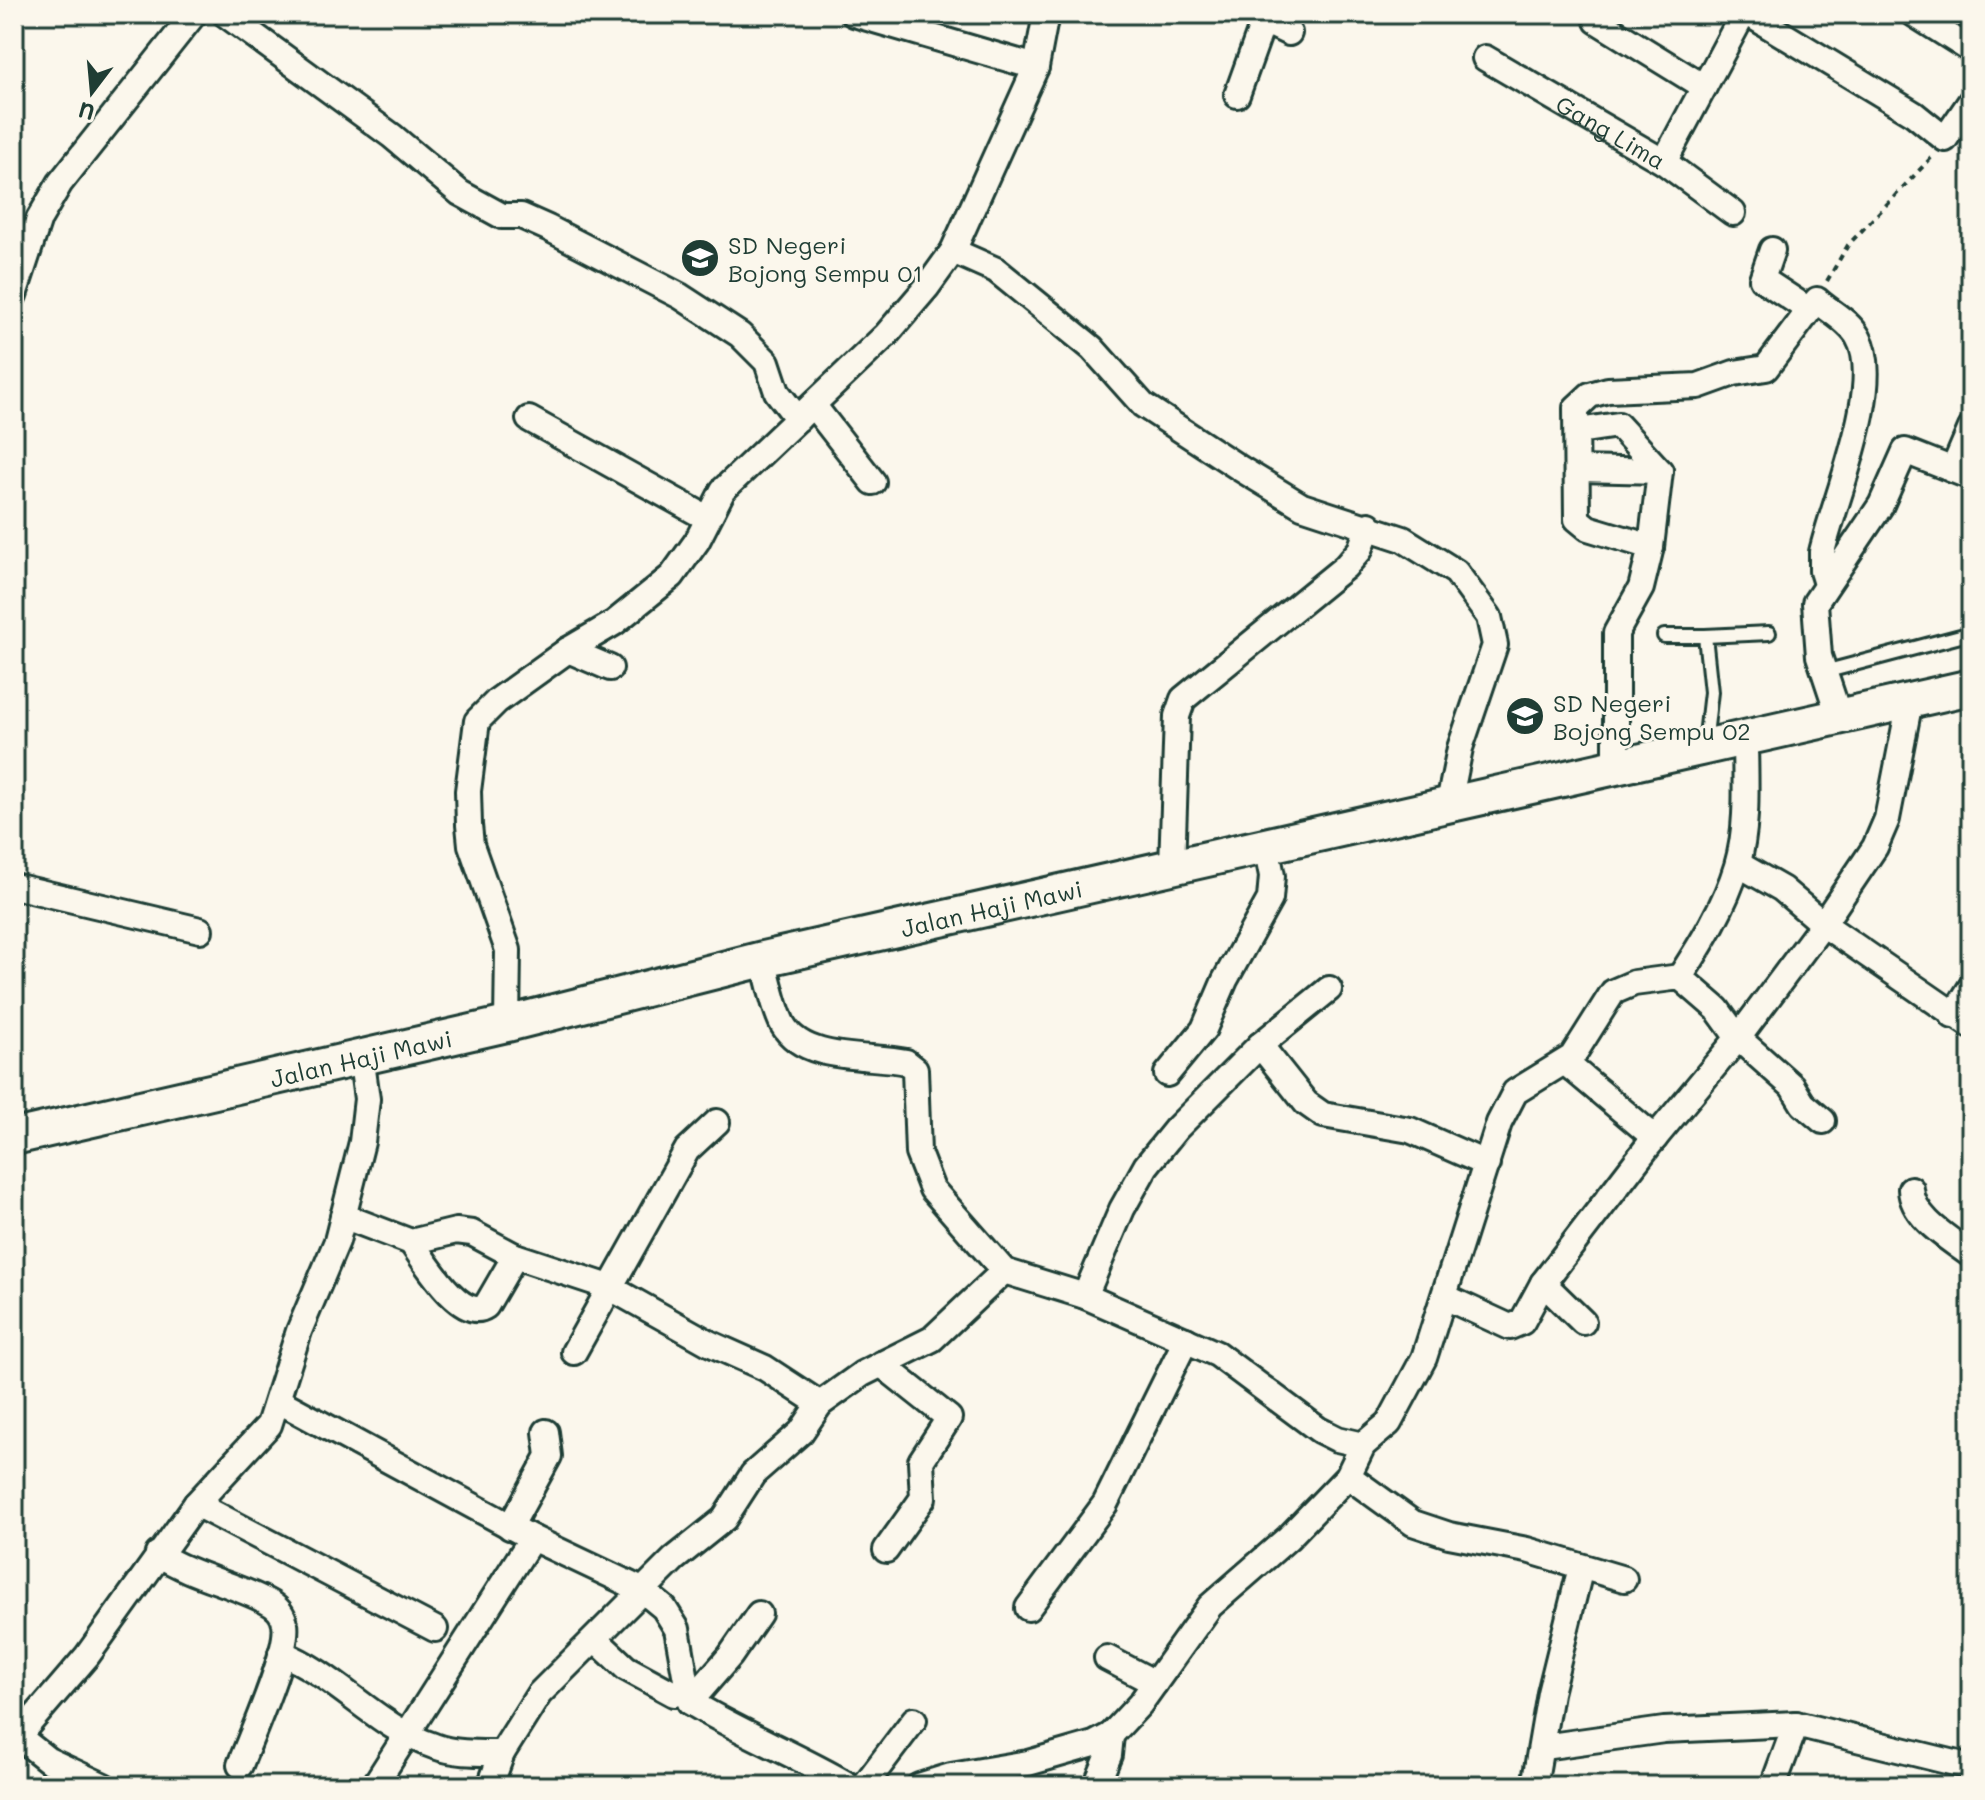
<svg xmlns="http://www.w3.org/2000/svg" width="1985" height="1800" font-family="Mali,sans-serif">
	<rect width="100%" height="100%" fill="#fbf7ec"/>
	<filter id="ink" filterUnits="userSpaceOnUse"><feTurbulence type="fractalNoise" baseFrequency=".0125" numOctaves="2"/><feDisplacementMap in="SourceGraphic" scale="16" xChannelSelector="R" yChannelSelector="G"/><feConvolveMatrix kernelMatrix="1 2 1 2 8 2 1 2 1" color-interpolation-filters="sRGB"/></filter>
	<g filter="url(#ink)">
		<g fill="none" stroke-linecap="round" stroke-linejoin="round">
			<g stroke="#1f3d34" stroke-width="18">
				<path id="lane" d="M1664 636H1705
					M1824 672 1968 634
					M1705 744 1711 692 1705 636 1769 633"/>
			</g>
			<g stroke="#1f3d34" stroke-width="30">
				<g id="street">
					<path d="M225 14 392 136 460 193 502 216H521L548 228 680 296 740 335 767 362 777 392 798 419"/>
					<path d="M854 14 1036 67"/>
					<path d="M1749 14 1914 114 1945 139 1971 101"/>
					<path d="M1914 14 1971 50"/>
					<path d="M1252 15 1289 33"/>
					<path d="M1597 21 1704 87"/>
					<path id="s1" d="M1485 58 1664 162 1733 213"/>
					<path d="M1237 95 1264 20"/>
					<path d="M1664 162 1743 14"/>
					<path d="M1772 250 1762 279 1809 310"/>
					<path d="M953 251 996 270 1092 348 1143 405 1241 469 1302 506 1403 539 1456 572 1489 617 1495 645 1460 748 1449 803"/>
					<path d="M14 295 39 219 60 183 194 14"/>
					<path d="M813 405 873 482"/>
					<path d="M529 419 707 518"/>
					<path d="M1578 431 1618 425 1660 471"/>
					<path d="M1578 469 1660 471 1651 547 1641 588 1616 633V764"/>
					<path d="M1953 470 1971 428"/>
					<path d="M1651 547 1588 528 1577 519 1576 408 1590 395 1608 390 1698 386 1734 373 1766 368 1817 300C1830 312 1849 321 1858 337 1885 383 1834 500 1822 552V571L1826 584"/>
					<path d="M568 650 610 668"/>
					<path d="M1839 716 1819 656 1815 603 1881 505 1905 451 1971 477"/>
					<path d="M1738 864 1782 889 1823 924 1971 1026"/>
					<path d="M1172 867 1177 716 1183 699 1345 567 1360 550 1369 525"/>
					<path d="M14 886 200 930"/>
					<path d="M763 959C769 980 773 1006 783 1025 805 1063 870 1054 906 1062L915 1069 918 1153 932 1189 1004 1271 1085 1296 1217 1354 1319 1430 1337 1439 1363 1445"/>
					<path d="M1680 977C1702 943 1725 906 1737 866 1749 826 1745 777 1745 736"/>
					<path d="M1953 1016 1971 987"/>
					<path d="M507 1024 508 950 471 845 469 825 468 791 477 721 497 701 568 650 614 623 672 576 697 541 723 490 886 335 927 287 953 251 1036 67 1046 14"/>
					<path d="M1260 1045 1306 1103 1323 1115 1410 1130 1487 1164"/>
					<path d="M1567 1064 1655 1138"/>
					<path d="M1167 1074 1204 1029 1225 980 1270 899 1272 876 1266 845"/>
					<path d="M1911 1189C1912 1218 1950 1239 1971 1255"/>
					<path d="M343 1216 411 1242 456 1231 472 1233 515 1256 609 1287 709 1343 765 1368 820 1404"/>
					<path d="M411 1242C424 1260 461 1323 486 1306L515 1256"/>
					<path d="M1543 1283 1583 1322"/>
					<path d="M1085 1296 1122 1209 1146 1166 1176 1129 1260 1045 1329 989"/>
					<path d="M1445 1297 1510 1327 1522 1322 1543 1283 1649 1145 1738 1038 1823 924 1875 847 1887 819 1910 701"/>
					<path d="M574 1352 687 1150 717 1122"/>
					<path d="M881 1364 949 1418 921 1461 923 1498 886 1550"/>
					<path d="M279 1401 532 1538 642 1590 664 1608 677 1629 690 1702C742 1734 798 1755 850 1786"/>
					<path d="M1348 1476 1413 1523 1449 1535 1527 1550 1624 1579"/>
					<path d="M196 1504 435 1629"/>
					<path d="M510 1527 549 1456 546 1432"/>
					<path d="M158 1554C192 1576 231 1583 266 1601 276 1606 283 1612 285 1624 290 1650 251 1736 240 1765"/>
					<path d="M1028 1608 1105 1504 1186 1340"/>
					<path d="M595 1639 626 1668 674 1694"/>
					<path d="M281 1653C337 1675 376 1727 434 1746 456 1754 479 1753 502 1753"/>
					<path d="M1107 1658 1155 1683"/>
					<path d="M690 1702 730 1656 759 1614"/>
					<path d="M18 1736 48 1760 104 1786"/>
					<path d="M14 1741 87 1656 196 1504 269 1425 299 1331 337 1241 362 1142 367 1099 361 1055"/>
					<path d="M1543 1747 1664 1730 1796 1724 1971 1767"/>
					<path d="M374 1786 532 1538"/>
					<path d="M490 1786 502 1753 539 1694 674 1559 724 1519 753 1474 801 1432 820 1404 862 1374 932 1339 1004 1271"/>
					<path d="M864 1786 914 1720"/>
					<path d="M919 1786 951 1776 1028 1763 1094 1744 1111 1735 1140 1704 1210 1606 1288 1538 1348 1476 1363 1445 1389 1423 1424 1358 1499 1123 1515 1092 1572 1057 1613 992 1634 983 1680 977 1717 1009 1738 1038 1792 1086 1803 1104 1823 1121"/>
					<path d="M1096 1786 1109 1755 1111 1735"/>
					<path d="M1534 1786 1550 1693 1581 1567"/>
					<path d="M1773 1786 1796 1724"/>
				</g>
			</g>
			<g stroke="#1f3d34" stroke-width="40">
				<g id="secondary">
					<path id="s2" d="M14 1137 507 1024 763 959 1971 687"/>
				</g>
			</g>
			<path stroke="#1f3d34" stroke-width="4" stroke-dasharray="6 6" stroke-linecap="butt" d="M1827 281 1848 245 1932 157"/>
			<use href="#lane" stroke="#fbf7ec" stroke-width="12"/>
			<use href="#street" stroke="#fbf7ec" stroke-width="24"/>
			<use href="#secondary" stroke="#fbf7ec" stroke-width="34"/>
		</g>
	</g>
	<defs>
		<g id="school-disc" transform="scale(2)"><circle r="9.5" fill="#1f3d34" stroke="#fbf7ec"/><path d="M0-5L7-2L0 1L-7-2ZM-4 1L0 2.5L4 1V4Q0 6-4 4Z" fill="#fff"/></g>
	</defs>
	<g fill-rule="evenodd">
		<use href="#school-disc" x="700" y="258"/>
		<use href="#school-disc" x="1525" y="716"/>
	</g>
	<g text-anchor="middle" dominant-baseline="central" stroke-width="6" stroke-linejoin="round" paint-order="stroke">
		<g font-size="24" fill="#1f3d34" stroke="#fbf7ec">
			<text stroke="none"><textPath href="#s1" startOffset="146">Gang Lima</textPath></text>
			<text stroke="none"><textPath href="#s2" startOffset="1004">Jalan Haji Mawi</textPath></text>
			<text stroke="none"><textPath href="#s2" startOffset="356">Jalan Haji Mawi</textPath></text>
		</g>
		<g font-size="24" fill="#1f3d34" stroke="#fbf7ec" text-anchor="start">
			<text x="728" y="244">SD Negeri<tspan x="728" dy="28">Bojong Sempu 01</tspan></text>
			<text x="1553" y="702">SD Negeri<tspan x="1553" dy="28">Bojong Sempu 02</tspan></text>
		</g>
	</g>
	<rect width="1985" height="1800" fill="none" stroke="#fbf7ec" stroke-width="48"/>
	<rect x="24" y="24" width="1937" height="1752" fill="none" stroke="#1f3d34" stroke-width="3" filter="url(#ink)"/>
	<g transform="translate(92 92) rotate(196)" stroke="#fbf7ec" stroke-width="6" paint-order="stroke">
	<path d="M0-6L14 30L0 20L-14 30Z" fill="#1f3d34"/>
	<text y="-12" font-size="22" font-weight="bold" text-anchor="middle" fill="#1f3d34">U</text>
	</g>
</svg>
